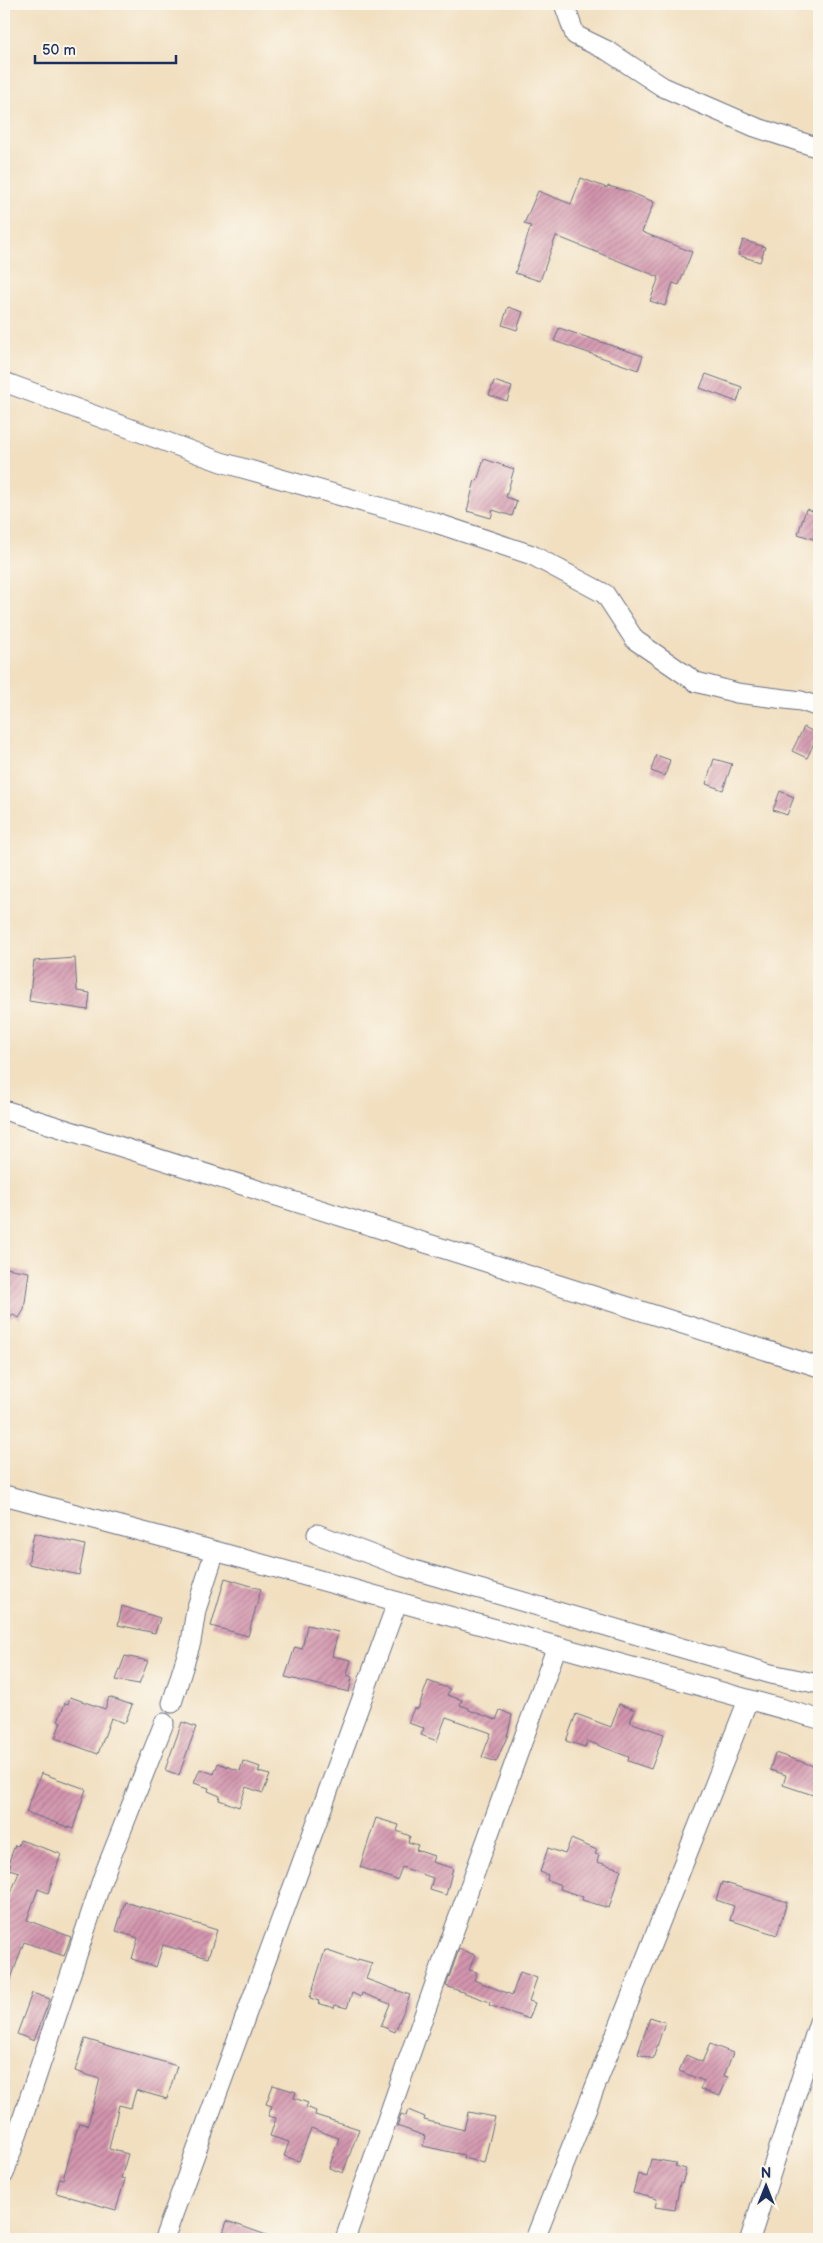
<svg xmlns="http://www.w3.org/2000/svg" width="823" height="2243" font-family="'Balsamiq Sans',sans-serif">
	<defs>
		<pattern id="building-hatch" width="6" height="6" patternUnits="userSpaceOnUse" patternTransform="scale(1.25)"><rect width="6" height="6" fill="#d395ad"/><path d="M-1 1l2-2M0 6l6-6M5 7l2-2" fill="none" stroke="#aa7a90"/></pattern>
	</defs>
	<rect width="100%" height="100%" fill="#fbf7ec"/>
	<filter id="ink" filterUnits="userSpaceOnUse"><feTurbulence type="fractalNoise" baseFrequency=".02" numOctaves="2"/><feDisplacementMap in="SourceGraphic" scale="10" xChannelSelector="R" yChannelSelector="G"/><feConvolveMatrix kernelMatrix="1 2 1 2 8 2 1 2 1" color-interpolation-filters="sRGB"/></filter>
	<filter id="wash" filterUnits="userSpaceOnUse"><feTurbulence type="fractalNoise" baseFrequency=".0096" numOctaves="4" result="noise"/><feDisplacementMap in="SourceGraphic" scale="20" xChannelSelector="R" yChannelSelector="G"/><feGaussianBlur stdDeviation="1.12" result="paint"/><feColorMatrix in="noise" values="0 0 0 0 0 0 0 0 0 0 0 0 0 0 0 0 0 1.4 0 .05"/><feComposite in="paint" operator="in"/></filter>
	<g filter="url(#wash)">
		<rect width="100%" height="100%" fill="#f1dfc0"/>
		<g id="blocks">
			<path fill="url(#building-hatch)" d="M581 178 607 188 608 186 627 191 654 202 642 232 692 252 679 285 673 283 665 306 650 301 659 277 556 236 540 281 515 273 531 226 524 224 538 191 571 204Z
				M743 240 765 247 760 262 738 255Z
				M508 307 523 312 517 330 502 325Z
				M559 328 643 356 638 370 554 341Z
				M706 374 742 387 737 402 700 388Z
				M494 381 512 387 507 401 489 395Z
				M484 459 514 469 506 497 517 501 512 516 493 510 491 518 467 511 475 480 477 481Z
				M806 509 819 513V541L798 534Z
				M804 727 818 734 807 758 792 751Z
				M656 755 670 760 665 776 651 771Z
				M714 759 732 764 723 790 706 784Z
				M780 791 794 797 787 815 773 810Z
				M75 958 77 991 90 993 88 1010 29 1001 34 961Z
				M6 1268 29 1272 24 1310 19 1318 13 1315 4 1322Z
				M34 1533 85 1545 79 1575 28 1564Z
				M225 1578 261 1589 248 1636 211 1626Z
				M122 1606 160 1618 155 1633 118 1625Z
				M307 1625 338 1632 332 1656 351 1660 347 1675 352 1677 349 1692 285 1677 295 1647 302 1649Z
				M125 1656 148 1661 139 1684 116 1680Z
				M428 1681 450 1689 447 1695 462 1700 460 1705 469 1708V1710L496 1720 500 1710 512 1715 507 1737 496 1762 482 1757 491 1733 446 1717 437 1741 421 1735 424 1728 408 1723 414 1708 418 1709Z
				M70 1697 105 1709 109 1697 132 1705 125 1723 111 1718 98 1754 55 1738 61 1722 58 1721 65 1703 68 1704Z
				M619 1704 635 1710 630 1722 664 1734 651 1769 628 1761 629 1757 587 1741 585 1747 566 1741 576 1714 611 1727Z
				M182 1722 196 1727 179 1775 165 1770Z
				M775 1753 814 1766 812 1772 819 1775V1797L783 1785 786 1775 770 1770Z
				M243 1761 260 1767 258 1772 270 1775 263 1793 246 1787 239 1807 219 1800 220 1796 208 1791 209 1788 194 1783 200 1769 214 1774 218 1763 240 1771Z
				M41 1773 86 1789 73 1829 26 1812Z
				M376 1818 399 1825 397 1831 410 1836 408 1842 418 1845 416 1850 434 1856 432 1862 453 1868 446 1895 430 1890 433 1878 402 1867 397 1880 360 1867Z
				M571 1839 597 1850 595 1854 599 1855 597 1862 621 1869 609 1908 582 1900 583 1897 560 1889 561 1885 547 1880 548 1875 540 1872 548 1848 565 1854Z
				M20 1840 61 1854 48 1893 38 1889 27 1920 71 1937 64 1956 24 1942 6 1993H4V1912L19 1872 9 1869 11 1864H8L15 1845 18 1846Z
				M722 1882 787 1902 777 1935 730 1920 734 1906 716 1900Z
				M125 1902 217 1930 208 1958 163 1945 156 1967 132 1959 138 1938 116 1931Z
				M459 1949 475 1955 469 1970 477 1972 474 1980 512 1995 520 1972 537 1978 529 2001 535 2003 529 2019 489 2005 490 2002 446 1986Z
				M325 1950 357 1961 358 1959 372 1963 366 1979 410 1995 395 2032 381 2026 390 2004 362 1993 361 1997 352 1993 347 2008 335 2005 334 2008 318 2003 319 2001 310 1998Z
				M32 1993 50 1999 34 2041 17 2034Z
				M650 2017 665 2022 653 2059 638 2054Z
				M85 2039 177 2066 167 2099 136 2090 131 2108 119 2105 109 2149 128 2154 121 2178 125 2179 116 2210 56 2193 60 2178 63 2179 79 2123 88 2125 100 2079 75 2071Z
				M710 2044 733 2053 724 2076 728 2077 720 2096 700 2089 704 2081 679 2071 686 2055 702 2062Z
				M273 2085 296 2092 294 2098 308 2103 306 2107 316 2111 315 2115 359 2129 343 2173 329 2168 339 2138 311 2128 299 2161 284 2156 289 2142 270 2136 276 2118 268 2116 272 2106 266 2104Z
				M408 2110 425 2117 424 2120 464 2130 468 2112 495 2117 484 2163 463 2158 464 2155 423 2146 425 2136 397 2126 401 2114 406 2116Z
				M651 2159 676 2163 675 2166 686 2169 682 2184 680 2183 675 2210 655 2207 657 2199 633 2193 638 2174 647 2177Z
				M227 2221 272 2237 271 2239H221Z"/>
		</g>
	</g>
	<g filter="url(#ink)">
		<use href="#blocks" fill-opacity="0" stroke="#666d80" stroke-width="1"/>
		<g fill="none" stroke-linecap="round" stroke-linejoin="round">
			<g stroke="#666d80" stroke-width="21">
				<path id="minor" d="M564 4 575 35 608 51 663 87 755 127 819 148
					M4 382 221 462 433 522 532 555 605 594 635 640 696 682 737 693 801 701 819 707
					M4 1110 819 1367
					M4 1495 215 1551 819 1719
					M317 1534 404 1567 771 1674 819 1684
					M172 1703 191 1642 196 1610 215 1551
					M4 2174 103 1877 164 1723
					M164 2239 397 1603
					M345 2239 449 1944 557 1646
					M535 2239 748 1700
					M750 2239 819 2022"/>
			</g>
			<use href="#minor" stroke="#fff" stroke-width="19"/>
		</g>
	</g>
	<rect width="823" height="2243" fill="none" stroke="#fbf7ec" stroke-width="20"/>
	<g transform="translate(766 2186)" stroke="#fbf7ec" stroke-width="4" paint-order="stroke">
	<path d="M0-4L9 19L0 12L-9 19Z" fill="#1b2f5e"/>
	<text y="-8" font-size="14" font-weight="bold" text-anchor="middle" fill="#1b2f5e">N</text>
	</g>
	<path d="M35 55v8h141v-8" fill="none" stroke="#1b2f5e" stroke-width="2.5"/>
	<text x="42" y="55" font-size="15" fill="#1b2f5e" stroke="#fbf7ec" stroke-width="4" paint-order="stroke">50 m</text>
</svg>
